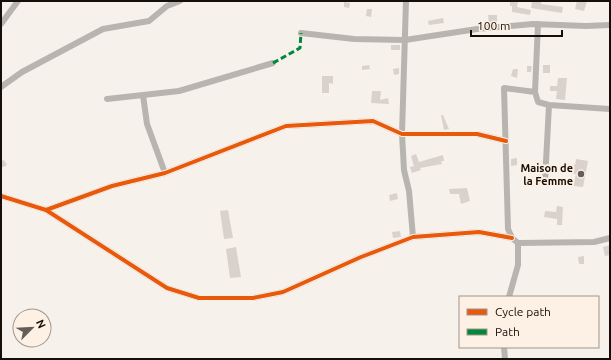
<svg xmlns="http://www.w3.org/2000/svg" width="611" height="360" font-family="Ubuntu,sans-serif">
	<rect width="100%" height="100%" fill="#f7f1eb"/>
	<path fill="#d9d2cc" d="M510 1 518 2 517 7 531 10 530 15 512 12V6H510Z
		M532 1H541V4L563 7 562 13 531 8Z
		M577 1H587L584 11 575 9Z
		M344 2 350 3 349 8 344 7Z
		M367 9H372L371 17 366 16Z
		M488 15H497V23H489Z
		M443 18 444 23 429 25 428 21Z
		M391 45H400V50H391Z
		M369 65 370 69 362 70V66Z
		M543 65H550V73H543Z
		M527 66H532L531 72H527Z
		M399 68V74L394 75 393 69Z
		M513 69H518L517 78 511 76Z
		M322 76H333V84L329 83V93H322Z
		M558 78H567L565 100 556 99 557 91H550V86H557Z
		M372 91H381L380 100 388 98 389 104 371 103Z
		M441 115H443L449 129 444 130Z
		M416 154 419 162 443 155 444 161H441L442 164 420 168 421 170 412 173 410 167 414 166 411 156Z
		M517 158V165L511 166V159Z
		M576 159 588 161 583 187 573 186 576 174 565 172 566 164 575 165Z
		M4 160 7 165 1 168V161Z
		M467 188 470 201 461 204 459 194H450L449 189Z
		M397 193 398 199 390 201 389 195Z
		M557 206 563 207 562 225H557V219L544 217 545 211 556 212Z
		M228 210 233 238 224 239 220 211Z
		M400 231 401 237 393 238 392 232Z
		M610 245V255L605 256 603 247Z
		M236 247 241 277 230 278 226 249Z
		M584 256V264H579L578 257Z"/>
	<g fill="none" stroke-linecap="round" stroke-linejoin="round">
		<path stroke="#b8b5b1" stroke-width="6" d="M406 1 402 134 404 170 409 191 413 237
			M1 24 18 1
			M538 24 535 92 538 102 549 105 610 109
			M301 33 354 39 405 40 477 29 533 24 586 26 610 25
			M1 87 22 72 103 29 149 21 167 6 180 1
			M535 92 504 88 508 229 512 238 518 243 594 242 610 238
			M143 95 147 124 165 173
			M107 99 179 91 273 63
			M545 181 549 105
			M1 196 46 210 167 288 199 298H253L283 292 361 257 413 237 479 232 512 238
			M46 210 112 186 165 173 286 126 373 121 402 134H477L506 141
			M509 297 518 265V243
			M504 347 505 359"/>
		<path stroke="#00873e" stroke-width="3" stroke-dasharray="6 3" stroke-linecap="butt" d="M273 63 300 48 301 33"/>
		<g stroke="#fdf0e5" stroke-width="6">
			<path id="cycleway" d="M1 196 46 210 167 288 199 298H253L283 292 361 257 413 237 479 232 512 238
				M46 210 112 186 165 173 286 126 373 121 402 134H477L506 141"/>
		</g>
		<use href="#cycleway" stroke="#e8590c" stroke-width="4"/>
	</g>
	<circle fill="#655e58" stroke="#fdf0e5" stroke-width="1.5" cx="581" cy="174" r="4"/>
	<g text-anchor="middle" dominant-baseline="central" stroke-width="4" stroke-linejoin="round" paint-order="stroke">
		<g font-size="11" font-weight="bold" fill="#160f09" stroke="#fdf0e5" text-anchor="end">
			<text x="573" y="168">Maison de<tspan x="573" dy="13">la Femme</tspan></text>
		</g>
	</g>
	<rect width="611" height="360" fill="none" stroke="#160f09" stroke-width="4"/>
	<rect x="459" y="296" width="140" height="52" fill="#fdf0e5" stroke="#a1968d"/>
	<rect x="467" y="309" width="20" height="6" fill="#e8590c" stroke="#a1968d"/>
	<text x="495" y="316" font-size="12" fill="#160f09">Cycle path</text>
	<rect x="467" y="329" width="20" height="6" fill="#00873e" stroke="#a1968d"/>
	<text x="495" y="336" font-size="12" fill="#160f09">Path</text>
	<g transform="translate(32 328) rotate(66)"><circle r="19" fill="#fdf0e5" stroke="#a1968d"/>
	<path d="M0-3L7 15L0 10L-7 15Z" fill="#655e58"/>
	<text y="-6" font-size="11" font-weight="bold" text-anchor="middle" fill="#160f09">N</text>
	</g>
	<path d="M471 30v6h91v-6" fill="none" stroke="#160f09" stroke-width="2"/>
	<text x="477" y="30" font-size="12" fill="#160f09" stroke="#fdf0e5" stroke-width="3" paint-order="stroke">100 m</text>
</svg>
